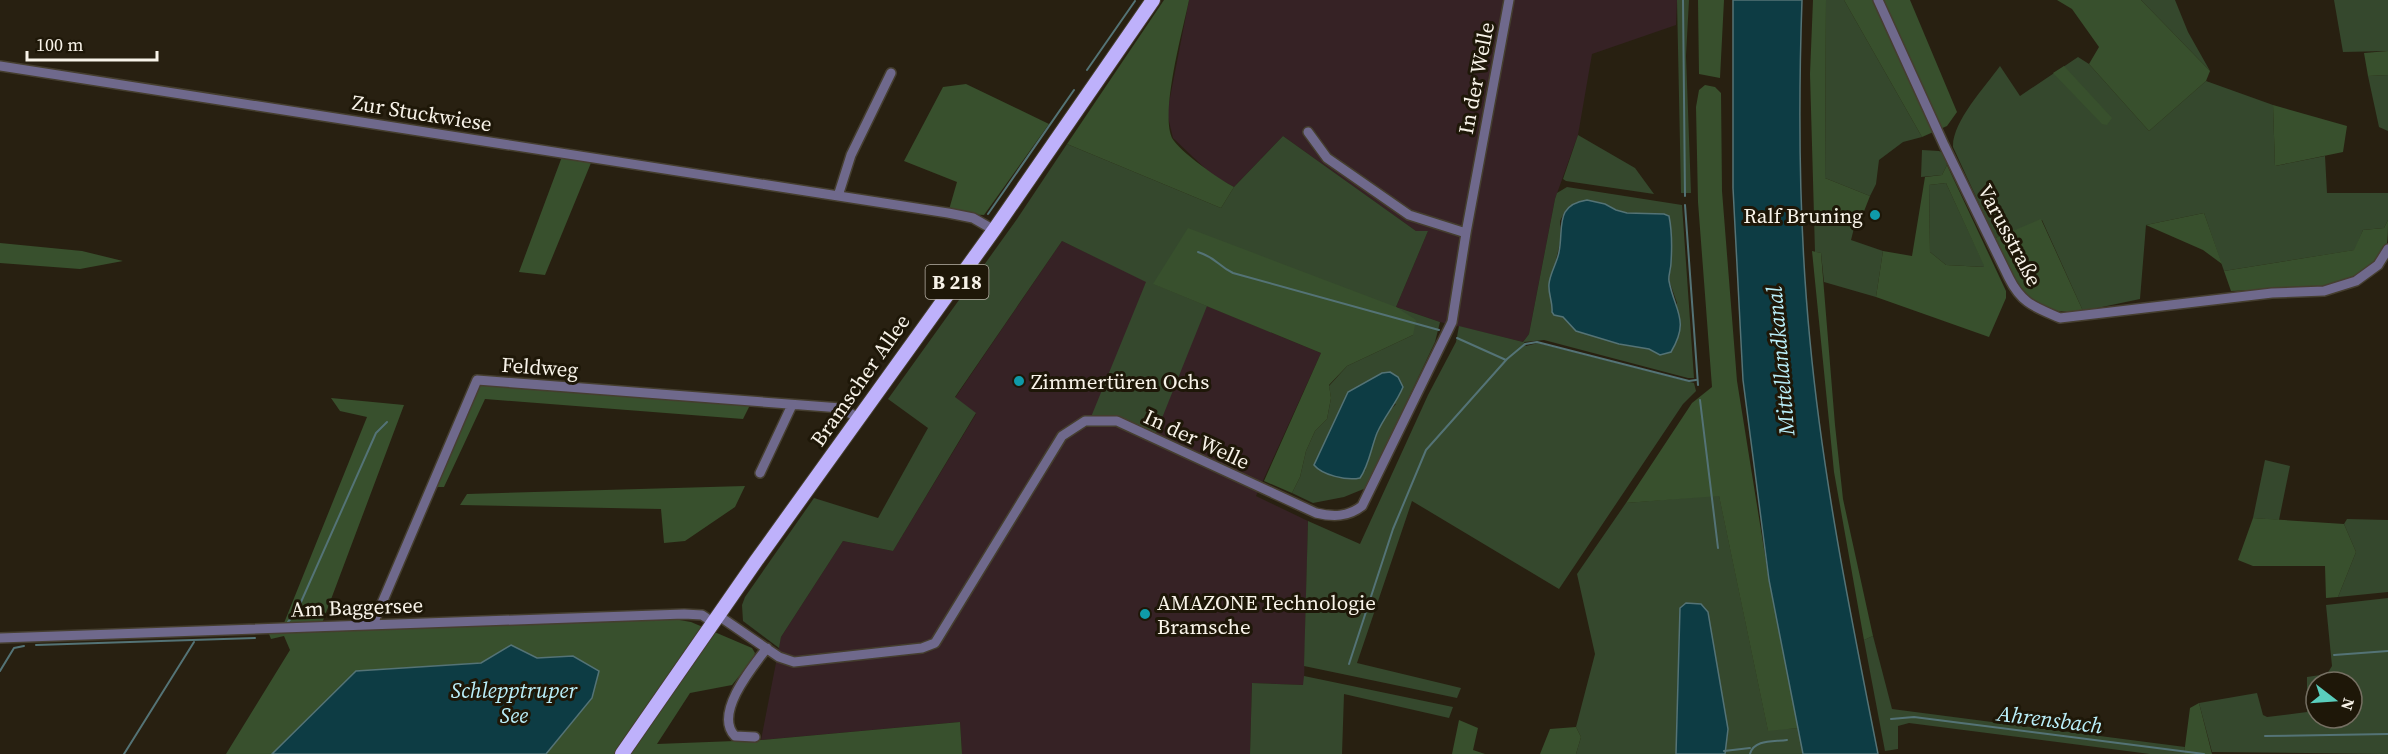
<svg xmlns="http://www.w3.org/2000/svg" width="2388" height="754" font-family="'Source Serif 4',serif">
	<rect width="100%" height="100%" fill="#282011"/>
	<path fill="#362225" d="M1189 0H1677L1676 25 1592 54 1578 135 1555 199 1529 334 1523 342 1440 322 1396 307 1428 231H1416L1283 136 1234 187 1212 175 1173 138 1167 113Z
		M1062 241 1144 280 1321 353 1256 496 1308 521 1304 685 1252 683 1250 754H962L960 722 761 740 781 637 843 541 893 551 976 414 955 398Z"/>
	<path fill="#35482d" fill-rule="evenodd" d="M1677 0H1689L1686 56 1691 193H1681Z
		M1826 0H1844L1922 137 1903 142 1879 160 1876 184 1870 196 1825 178Z
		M2141 0H2175L2188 32 2210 71Z
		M2334 0H2388V51L2343 52Z
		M2078 57 2089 64 2149 131 2206 81 2273 105 2275 166 2325 156 2327 193H2388V220L2384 228 2363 230 2355 250 2224 271 2204 213 2146 225 2140 299 2083 311 2042 220 1995 238 1953 147C1952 122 1985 87 2000 66L2020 96Z
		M2388 75V131L2379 127 2368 76Z
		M1578 135 1635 168 1654 194 1566 181 1563 179Z
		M1283 136 1416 231H1428L1396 307 1440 322 1435 342 1366 488 1344 497 1313 503 1292 493 1300 477 1306 451 1315 431 1327 419 1331 398 1329 386 1347 366 1413 335 1154 284 1207 306 1156 433 1116 416 1091 417 1146 282 1062 241 955 397 976 413 893 551 843 541 781 637 779 648 743 621 742 605 745 597 814 498 878 518 928 428 888 399 1017 219 1067 144 1221 208 1234 187ZM1348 392 1396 404C1378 422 1372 447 1365 471L1314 465Z
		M1922 150 1939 151 1945 154 1947 165 1942 175 1921 177Z
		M1946 183 1985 267 1946 265 1930 252 1929 185Z
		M1567 187 1682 205 1694 378H1688L1544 340 1524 342 1526 346 1538 343 1694 383 1696 391 1683 404 1559 589 1412 501 1357 663 1461 688 1457 698 1304 666 1308 521 1360 544 1428 395 1456 342 1459 326 1523 342 1529 334 1555 199 1557 193ZM1577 202 1605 204 1616 210 1627 213 1669 216 1671 264 1669 280 1677 303 1660 354 1649 349 1619 344 1576 331 1563 317 1554 315 1552 312 1554 268 1561 239 1560 221 1565 211Z
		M1814 216 1854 228 1851 240 1883 251 1876 297 1824 282 1821 253 1815 252Z
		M2265 460 2290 466 2279 520 2253 518Z
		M1719 495 1768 730 1798 728 1803 754H1725L1728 729 1708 613 1701 604 1680 609 1676 754H1576L1581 737 1576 727 1595 654 1577 574 1626 503Z
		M2347 519 2388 520V592L2338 597 2356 552 2344 524Z
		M2388 598V754L2212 752 2199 703 2257 693 2263 715 2267 717 2307 712V677L2327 674 2332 666 2326 605ZM2316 682H2352V718H2316Z
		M1873 636 1892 709 2185 747 2184 754H2150L1909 723 1898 726V749L1885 751 1864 640Z
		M1304 676 1453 707 1449 718 1344 694 1342 754H1250L1252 683 1303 685Z"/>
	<path fill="#38502d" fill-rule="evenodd" d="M1164 0H1189C1183 30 1160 112 1172 138 1180 152 1219 179 1234 187L1221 208 1067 144Z
		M1698 0H1724L1720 78 1699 74Z
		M1813 0H1826L1825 178 1870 196 1859 224 1855 223 1854 228 1814 216 1810 74Z
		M1844 0H1910L1957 112 1947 126 1922 137Z
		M2057 0H2141L2210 71 2206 81 2149 131 2089 64 2099 47 2072 9Z
		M2388 51V75L2368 76 2364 53Z
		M2064 66 2112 118 2107 125 2102 124 2053 73Z
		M966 84 1049 124 984 215 948 213 957 182 904 161 943 87Z
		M1705 85 1715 87 1721 93 1722 191 1737 381 1769 580 1798 728 1768 731 1719 496 1626 503 1692 403 1712 387 1698 202 1696 107 1699 90Z
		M2273 105 2347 126 2343 152 2275 166Z
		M563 154 593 158 545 275 519 272Z
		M1947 165 2006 291V298L1989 337 1876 297 1883 251 1912 256 1925 177 1942 175ZM1946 183 1984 266V267L1946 265 1930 252 1929 185Z
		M2204 213 2222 264 2203 250 2146 225Z
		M2041 219 2083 311C2063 313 2036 311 2021 294 2012 283 2001 252 1995 238Z
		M2388 220C2388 227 2388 237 2387 243 2364 299 2280 288 2231 291L2224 271 2354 250 2363 230 2384 228Z
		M1188 228 1396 307 1416 320 1413 335 1347 366 1329 385 1331 398 1327 419 1315 431 1306 451 1300 477 1292 493 1264 481 1321 353 1153 284Z
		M0 243 82 251 123 261 80 269 0 263Z
		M1812 251 1821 253 1835 425 1843 499 1873 636 1864 640 1834 472Z
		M477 380 752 401 743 419 485 399 444 487H432Z
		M331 398 404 405 321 626 510 619H674L691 622 752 648 755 653 753 659 732 685 690 693 657 744 761 740 960 722 962 754H546L592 698 573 656 537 658 511 645 481 663 356 671 272 754H226L290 650 284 636 271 639 267 629 282 628 367 417 340 411Z
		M745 486 735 507 685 541 664 543 661 509 460 505 467 494Z
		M2253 518 2344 524 2356 552 2338 597 2326 598 2325 566H2253L2238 560Z
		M2199 703 2212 754H2184L2190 708Z
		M1459 720 1478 728 1473 750 1485 754H1452Z
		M1576 727 1581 737 1576 754H1540L1550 729Z"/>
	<path fill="#0d3c44" stroke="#547376" stroke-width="1.5" d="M1733 0H1802C1798 113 1799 228 1810 341 1823 480 1851 617 1878 754H1803L1769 580 1743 380 1733 188Z
		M1587 200 1605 204 1616 210 1627 213 1664 214 1669 216C1672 231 1672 248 1671 263 1671 269 1668 276 1669 281 1675 312 1690 320 1671 352L1660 355 1649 349 1619 344 1576 331 1563 317 1554 315 1552 312C1553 302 1548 294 1549 284 1550 273 1557 263 1559 252 1564 228 1554 205 1587 200Z
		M1390 372 1398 377 1403 387C1396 404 1385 415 1377 433 1371 448 1369 465 1360 478 1347 481 1322 475 1314 465L1348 392 1382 373Z
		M1686 603 1701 604 1708 612 1728 729 1725 754H1676L1680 608Z
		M511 645 537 658 573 656 599 671 592 698 546 754H272L356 671 481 663Z"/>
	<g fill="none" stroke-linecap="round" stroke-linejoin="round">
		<path stroke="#547376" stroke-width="2" d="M1683 0 1685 196
			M1087 70 1135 1
			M1685 205 1698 385
			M988 214 1074 90
			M1198 252C1217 258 1217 265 1233 273L1439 330
			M1457 338 1506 360
			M1700 400 1718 548
			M288 622 297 611 376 433 387 422
			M36 645 255 638
			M2334 655 2388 651
			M1349 664 1393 529 1426 450 1507 359 1525 344 1537 342 1689 381 1696 380
			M0 671 14 648 24 646
			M1891 719 1914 717 2204 754
			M2265 736 2388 734
			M1724 751 1750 748
			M124 754 194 642
			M1750 754C1754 739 1774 742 1787 740"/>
		<g stroke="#453e2f" stroke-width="12">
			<path id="street" d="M1878 0 1944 145 2009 278C2022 304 2035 307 2060 318L2272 293 2324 291 2356 281 2378 265 2388 249
				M0 66 948 213 973 218 994 230
				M1308 132 1327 158 1409 215 1466 233
				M838 196 851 155 891 73
				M760 473 792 405
				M719 616 779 657 794 662 922 648 935 643 1062 436 1085 421H1117L1316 513C1333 517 1348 517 1362 506L1452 322 1466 233 1509 0
				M373 624 477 380 841 408 860 419
				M0 638 684 614 702 615 714 623
				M755 737 735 736C713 714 753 666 767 648"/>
		</g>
		<g stroke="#453e2f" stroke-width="16">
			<path id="primary" d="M622 754 756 561 994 230 1153 0"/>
		</g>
		<use href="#street" stroke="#6f698c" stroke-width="9"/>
		<use href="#primary" stroke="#beb1fb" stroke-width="14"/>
	</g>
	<g fill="#0f9aa8" stroke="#1e1708" stroke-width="2">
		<circle cx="1875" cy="215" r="6"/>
		<circle cx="1019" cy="381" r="6"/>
		<circle cx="1145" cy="614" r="6"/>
	</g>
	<g text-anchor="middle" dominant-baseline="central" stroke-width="6" stroke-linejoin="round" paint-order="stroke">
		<rect fill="#1e1708" stroke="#b7b1a6" stroke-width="1.5" x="925.5" y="265" width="63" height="34" rx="4.5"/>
		<g font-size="20" font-weight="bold" fill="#f8f3e9">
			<text x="957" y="282">B 218</text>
		</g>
		<g font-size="21" fill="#f8f3e9" stroke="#1e1708">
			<text transform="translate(1476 78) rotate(-79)">In der Welle</text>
			<text transform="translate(422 113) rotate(9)">Zur Stuckwiese</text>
			<text transform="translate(2010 235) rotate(62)">Varusstraße</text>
			<text transform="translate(540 367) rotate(4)">Feldweg</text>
			<text transform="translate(860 380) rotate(-55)">Bramscher Allee</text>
			<text transform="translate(1197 439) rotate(25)">In der Welle</text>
			<text transform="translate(357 607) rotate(-2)">Am Baggersee</text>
		</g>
		<g font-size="21" fill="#f8f3e9" stroke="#1e1708" text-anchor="start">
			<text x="1863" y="215" text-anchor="end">Ralf Bruning</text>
			<text x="1031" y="381">Zimmertüren Ochs</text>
			<text x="1157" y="602">AMAZONE Technologie<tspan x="1157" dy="24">Bramsche</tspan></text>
		</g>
		<g font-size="22" font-style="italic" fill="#baeffa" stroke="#1e1708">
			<text transform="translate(1780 361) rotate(-95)">Mittellandkanal</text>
			<text x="514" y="690">Schlepptruper<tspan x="514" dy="25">See</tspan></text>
			<text transform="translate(2050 719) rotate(7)">Ahrensbach</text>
		</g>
	</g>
	<g transform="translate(2334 700) rotate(107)"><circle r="28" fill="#1e1708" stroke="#756f62" stroke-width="1.5"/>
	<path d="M0-4.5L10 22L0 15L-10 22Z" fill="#5acebd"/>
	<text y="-9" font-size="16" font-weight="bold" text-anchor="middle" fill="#f8f3e9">N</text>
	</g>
	<path d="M27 51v9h130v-9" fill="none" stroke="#f8f3e9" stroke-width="3"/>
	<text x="36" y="51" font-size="18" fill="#f8f3e9" stroke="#1e1708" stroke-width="4.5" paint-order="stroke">100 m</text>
</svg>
